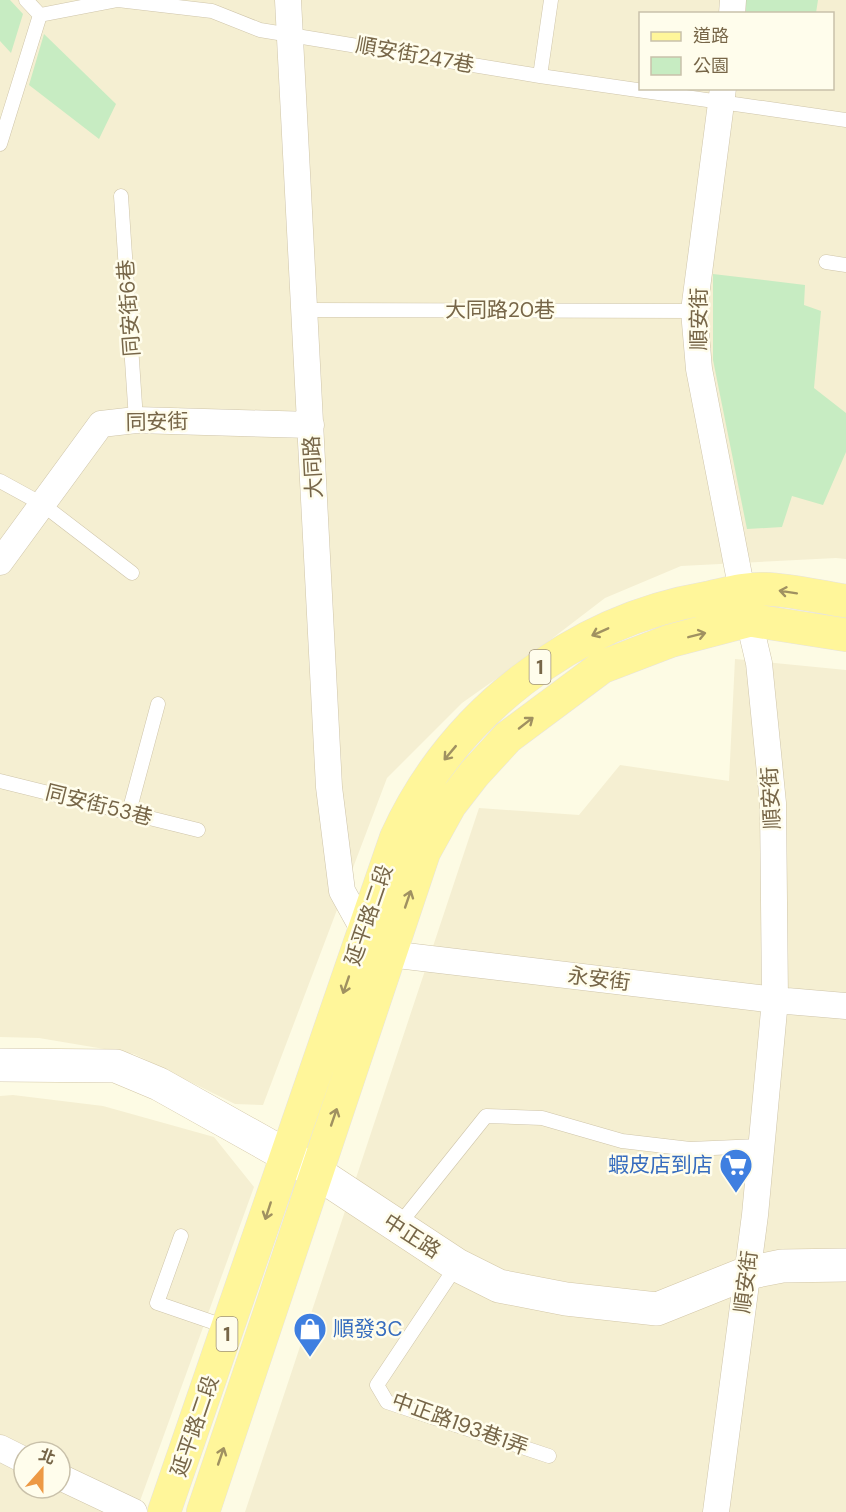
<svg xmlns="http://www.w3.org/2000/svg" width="846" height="1512" font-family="'DM Sans','Noto Sans TC',sans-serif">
	<rect width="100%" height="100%" fill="#fdfbe4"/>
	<path fill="#f5efd2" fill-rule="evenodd" d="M0 0H846V559L836 558 681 566 605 598 541 647 462 703 387 778 263 1105 235 1104 134 1054 39 1038 0 1037ZM640 14H832V88H640Z
		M735 659 846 670V1512H245L479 808 579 815 620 765 729 781Z
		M13 1095 103 1106 214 1137 254 1187 136 1512H0V1096ZM24 1452H60V1488H24Z"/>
	<path fill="#c7ecc2" d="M0 0H10L23 14 11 53 0 41Z
		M744 0H818L816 13 743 14Z
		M44 34 116 104 99 139 29 85Z
		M713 274 805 285 804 305 821 311 814 388 846 413V452L823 505 792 496 782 527 747 529 713 360Z"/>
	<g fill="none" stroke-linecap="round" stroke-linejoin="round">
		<g stroke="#cfc5aa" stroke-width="15">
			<path id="service" d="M26 0 40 15
				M540 76 551 0
				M0 144 40 15 118 0 212 11 260 30 540 76 846 120
				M121 196 136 420
				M826 262 846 265
				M305 310 694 311
				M0 481 42 504 132 573
				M0 781 198 830
				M129 812 158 704
				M398 1226 486 1116 542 1118 622 1141 690 1149 759 1146
				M181 1236 157 1303 227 1327
				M457 1265 377 1385 387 1402 549 1456"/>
		</g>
		<g stroke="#cfc5aa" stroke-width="27">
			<path id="minor" d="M288 0 329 787 342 891 363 929 389 954 775 1000 846 1006
				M732 14 733 0
				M0 562 101 424 136 420 311 425
				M0 1448 24 1460
				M60 1477 134 1512
				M716 1512 755 1215 775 1000 773 803 759 663 742 591 699 369 694 311 723 88"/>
		</g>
		<g stroke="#d3c7a7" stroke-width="34">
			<path id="secondary" d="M0 1065 116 1066 159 1084 316 1172 457 1265 499 1286 566 1299 657 1309 747 1273 782 1266 846 1265"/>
		</g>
		<g stroke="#e7e3de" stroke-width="34">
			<path id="primary" d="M164 1512 396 838C452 714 572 621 707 598 726 594 746 588 765 589 792 590 819 597 846 601
				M203 1512 424 852 450 805 474 774 508 737 602 667 670 641 750 620 846 635"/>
		</g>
		<use href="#service" stroke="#fff" stroke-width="14"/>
		<use href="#minor" stroke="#fff" stroke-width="26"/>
		<use href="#secondary" stroke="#fff" stroke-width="33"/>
		<use href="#primary" stroke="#fff69a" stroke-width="33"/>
	</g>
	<defs><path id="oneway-shaft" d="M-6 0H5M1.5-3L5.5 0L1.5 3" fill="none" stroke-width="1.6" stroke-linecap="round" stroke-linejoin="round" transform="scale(1.5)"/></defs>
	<g stroke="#a09161">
		<use href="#oneway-shaft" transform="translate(788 592) rotate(-171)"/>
		<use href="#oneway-shaft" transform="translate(600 632) rotate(156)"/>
		<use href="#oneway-shaft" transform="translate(697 635) rotate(-14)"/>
		<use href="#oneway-shaft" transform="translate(526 723) rotate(-38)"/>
		<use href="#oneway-shaft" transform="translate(450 753) rotate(130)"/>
		<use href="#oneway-shaft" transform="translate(408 899) rotate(-71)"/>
		<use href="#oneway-shaft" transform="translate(346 985) rotate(109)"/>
		<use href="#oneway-shaft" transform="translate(334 1117) rotate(-71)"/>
		<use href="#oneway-shaft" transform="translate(268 1211) rotate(108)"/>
		<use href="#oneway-shaft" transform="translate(221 1456) rotate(-71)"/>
	</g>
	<defs>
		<g id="supermarket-pin" transform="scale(1.725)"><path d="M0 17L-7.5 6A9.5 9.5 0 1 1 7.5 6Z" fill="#3f7fe0" stroke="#fffdec"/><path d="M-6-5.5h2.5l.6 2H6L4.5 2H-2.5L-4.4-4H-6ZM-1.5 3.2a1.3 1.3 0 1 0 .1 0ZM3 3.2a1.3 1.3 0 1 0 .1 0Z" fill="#fff"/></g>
		<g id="shop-pin" transform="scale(1.725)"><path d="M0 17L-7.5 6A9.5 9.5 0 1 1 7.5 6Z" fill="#3f7fe0" stroke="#fffdec"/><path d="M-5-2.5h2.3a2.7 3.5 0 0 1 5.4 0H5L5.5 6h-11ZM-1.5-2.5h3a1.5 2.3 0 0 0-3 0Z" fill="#fff"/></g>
	</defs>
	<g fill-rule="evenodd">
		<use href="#supermarket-pin" x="736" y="1165"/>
		<use href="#shop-pin" x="310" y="1329"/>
	</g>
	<g text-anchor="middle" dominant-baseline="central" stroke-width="5" stroke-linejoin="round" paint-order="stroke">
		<g fill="#fffdec" stroke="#a09379" stroke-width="1.5">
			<rect x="529.5" y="650" width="21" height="34" rx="4.5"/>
			<rect x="216.5" y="1317" width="21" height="34" rx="4.5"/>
		</g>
		<g font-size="20" font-weight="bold" fill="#776648">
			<text x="540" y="667">1</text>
			<text x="227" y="1334">1</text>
		</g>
		<g font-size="21" fill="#776648" stroke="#fffdec">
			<text transform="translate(415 55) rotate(10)">順安街247巷</text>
			<text transform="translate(129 308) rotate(-94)">同安街6巷</text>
			<text x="500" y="310">大同路20巷</text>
			<text transform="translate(699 319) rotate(-90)">順安街</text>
			<text transform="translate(157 422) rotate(-1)">同安街</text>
			<text transform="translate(313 467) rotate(-93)">大同路</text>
			<text transform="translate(771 798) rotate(-93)">順安街</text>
			<text transform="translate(99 805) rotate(14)">同安街53巷</text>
			<text transform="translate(369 915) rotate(-71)">延平路二段</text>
			<text transform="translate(599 979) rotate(7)">永安街</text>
			<text transform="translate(412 1236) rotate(33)">中正路</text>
			<text transform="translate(746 1282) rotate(-83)">順安街</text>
			<text transform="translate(460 1424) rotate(20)">中正路193巷1弄</text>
			<text transform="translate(195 1426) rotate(-71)">延平路二段</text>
		</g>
		<g font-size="21" fill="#366cbe" stroke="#fffdec" text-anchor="end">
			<text x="713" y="1165">蝦皮店到店</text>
			<text x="333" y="1329" text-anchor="start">順發3C</text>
		</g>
	</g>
	<rect x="639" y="12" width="195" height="78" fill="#fffdec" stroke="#c9c1aa" stroke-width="1.5"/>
	<rect x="651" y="32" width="30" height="9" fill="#fff69a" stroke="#c9c1aa" stroke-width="1.5"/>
	<text x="693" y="42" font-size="18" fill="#776648">道路</text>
	<rect x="651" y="57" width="30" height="18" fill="#c7ecc2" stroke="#c9c1aa" stroke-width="1.5"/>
	<text x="693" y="72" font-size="18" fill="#776648">公園</text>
	<g transform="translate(42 1470) rotate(21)"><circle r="28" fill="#fffdec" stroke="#c9c1aa" stroke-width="1.5"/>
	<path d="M0-4.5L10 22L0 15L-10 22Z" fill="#ed9944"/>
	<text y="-9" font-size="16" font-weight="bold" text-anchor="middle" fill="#776648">北</text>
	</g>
</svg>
